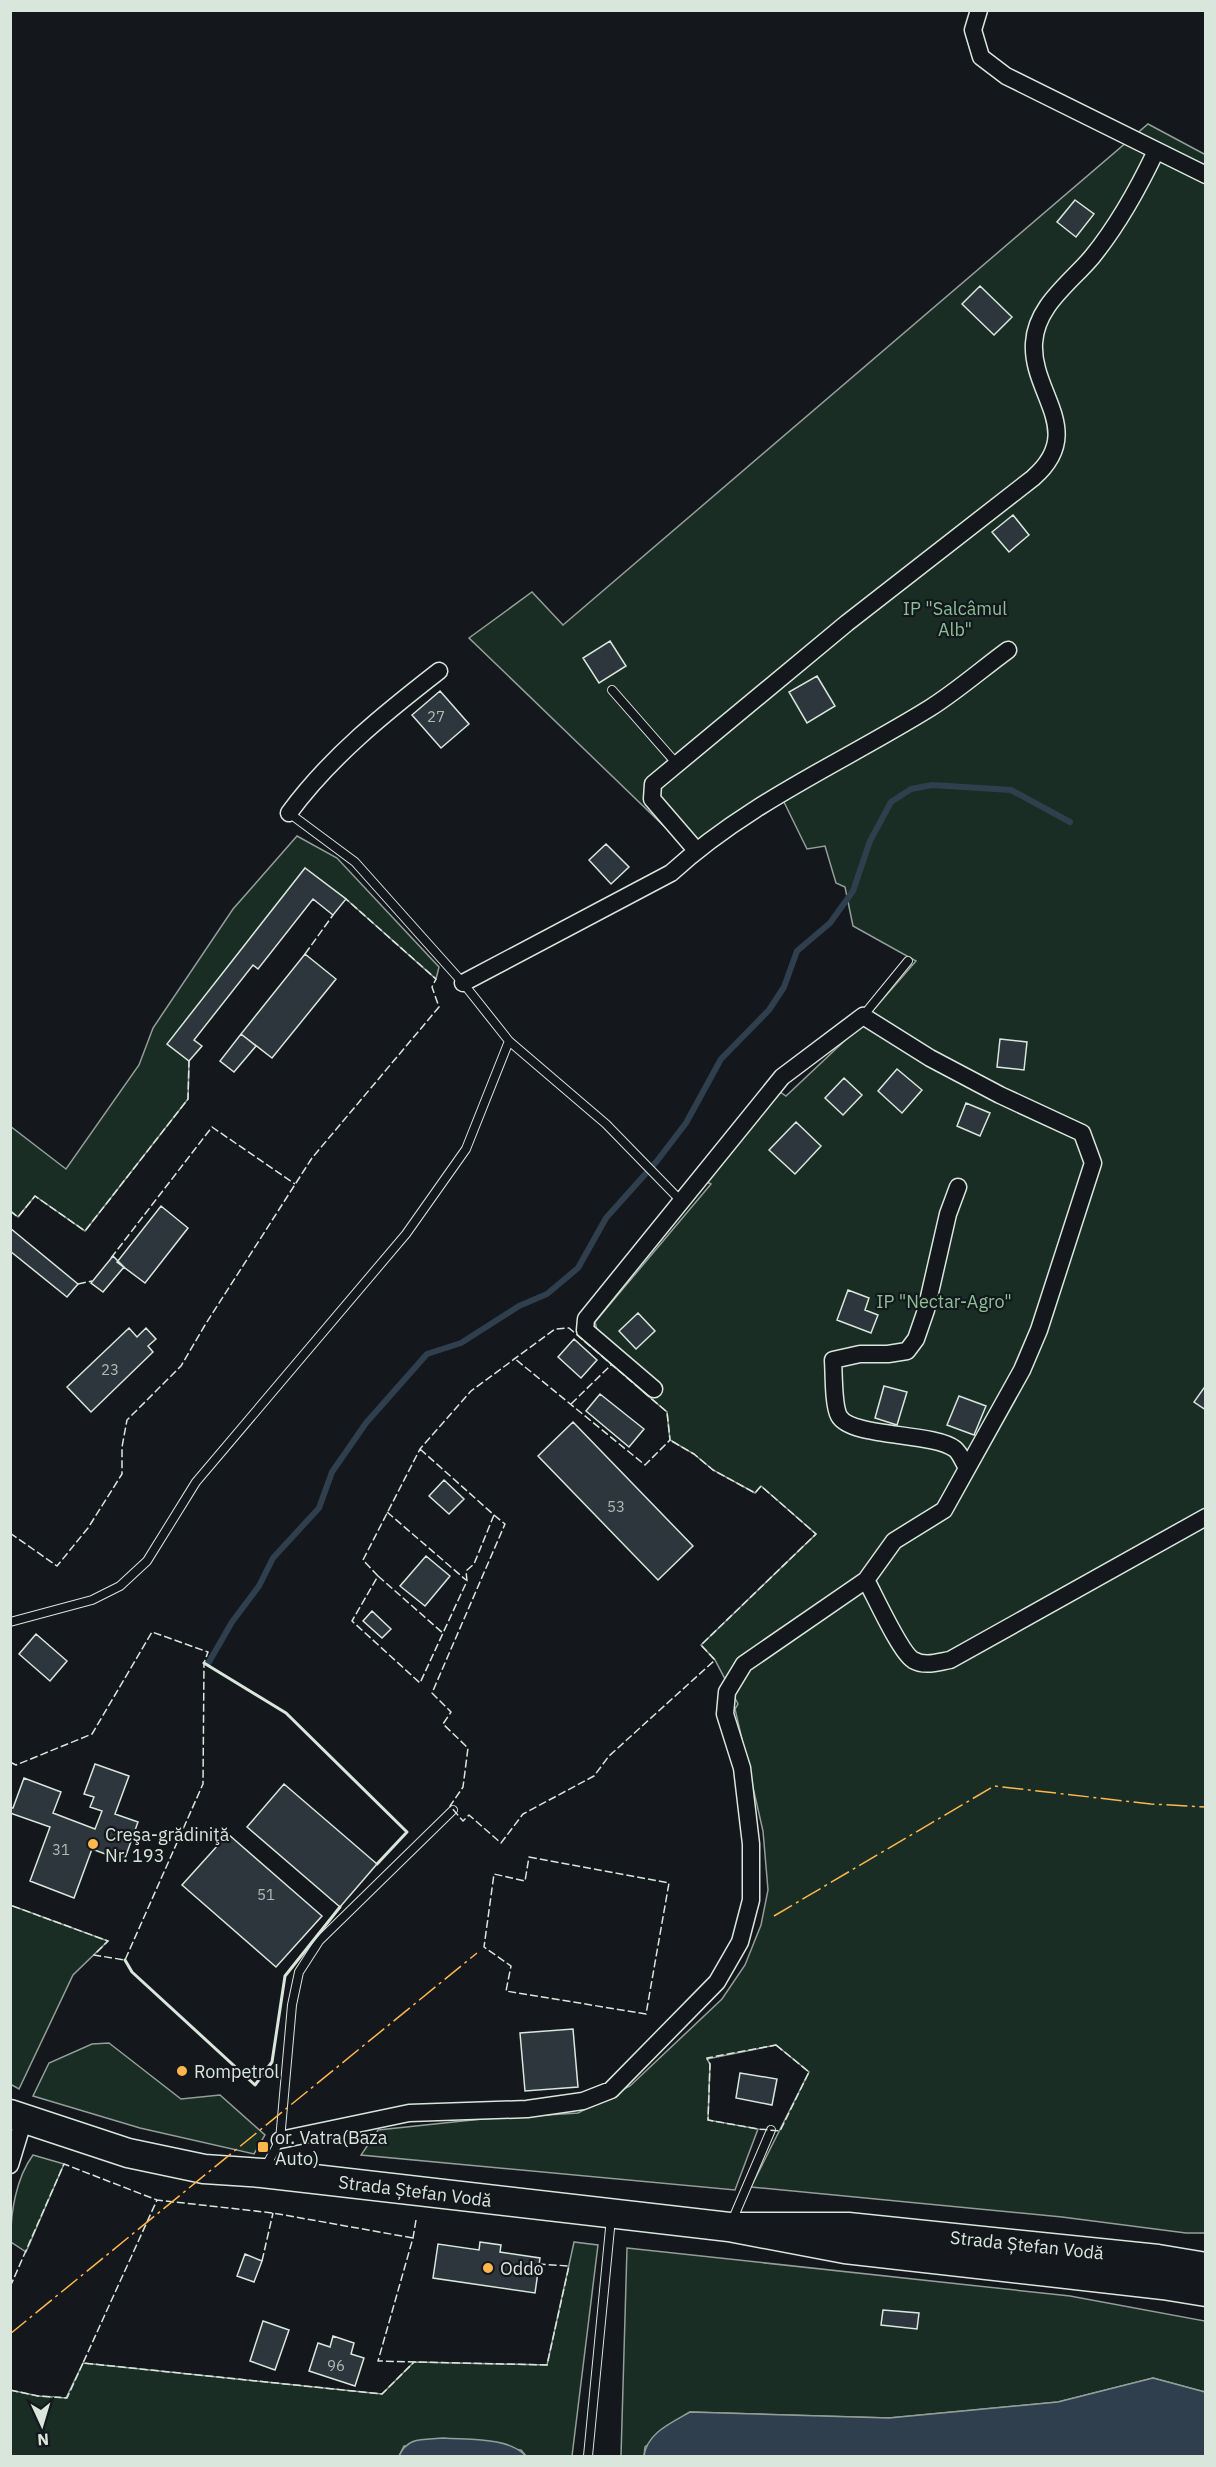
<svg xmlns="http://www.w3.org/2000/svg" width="1216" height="2467" font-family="'IBM Plex Sans',sans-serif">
	<rect width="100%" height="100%" fill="#14181c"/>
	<path fill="#1a2d24" stroke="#939e99" stroke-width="1.5" d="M1148 124 1206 155 1205 2233H1186L1062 2217 751 2187 809 2072 776 2045 707 2059 710 2064 708 2120 758 2129 735 2190 361 2155 378 2130 482 2119 578 2113 630 2086 722 1999 745 1965 761 1925 768 1890 763 1831 735 1709 738 1704 715 1660 701 1645 816 1534 761 1486 755 1493 713 1470 694 1454 670 1440 667 1412 641 1390 658 1382 597 1330 595 1322 711 1184 703 1180 780 1092 786 1096 857 1029 916 961 853 926 845 887 836 883 825 846 807 849 782 798 697 858 469 638 532 592 563 625Z
		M297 836 337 858 439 967 436 979 346 899 305 868 168 1044 189 1061 188 1099 85 1231 35 1196 18 1217 11 1211 10 1126 66 1169 139 1065 153 1028 233 909Z
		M10 1905 108 1941 73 1975 19 2089 10 2084Z
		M109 2043 181 2099 220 2095 265 2135 254 2154 140 2128 33 2096 49 2063 92 2044Z
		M33 2155 64 2164 26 2252 11 2242C10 2214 16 2178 33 2155Z
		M574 2242 598 2245 572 2456H526L521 2450 404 2446 399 2456H11L10 2390 38 2396 66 2398 83 2363 382 2394 414 2362 547 2365Z
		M627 2248 1070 2296 1205 2321V2392L1153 2378 1058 2402 889 2418 690 2412 645 2447 644 2456H621Z"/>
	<path fill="#2f3f4d" stroke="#939e99" stroke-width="1.5" d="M1153 2378 1205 2392V2456H644C647 2433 671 2423 690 2412L889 2418 1058 2402Z
		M444 2438C469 2440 509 2437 526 2456H399C408 2436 424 2440 444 2438Z"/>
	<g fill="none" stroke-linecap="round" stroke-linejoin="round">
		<path stroke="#2f3f4d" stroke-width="6" d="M209 1662 232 1622 259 1586 273 1558 319 1508 332 1472 366 1423 427 1354 461 1343 519 1306 547 1294 578 1268 606 1218 657 1161 686 1123 721 1059 769 1010 784 987 797 951 830 923 853 891 870 841 891 802 911 789 932 785 1011 790 1070 822"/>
	</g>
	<path fill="#2c363c" stroke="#d8e6dc" stroke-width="1.5" d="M1075 200 1094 214 1076 237 1057 222Z
		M980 286 1012 317 994 335 962 304Z
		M1013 515 1029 535 1009 552 992 532Z
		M610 641 626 666 599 683 583 658Z
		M817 676 835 706 807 723 789 692Z
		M440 691 469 724 441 748 412 715Z
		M606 844 629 867 611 884 589 860Z
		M305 868 346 899 333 915 313 899 258 969 253 965 194 1040 202 1046 189 1061 167 1044Z
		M305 954 336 979 272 1058 241 1034Z
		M241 1034 256 1046 234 1072 220 1061Z
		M1000 1039 1027 1042 1024 1070 997 1067Z
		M897 1069 922 1090 902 1113 878 1091Z
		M844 1078 862 1095 843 1115 825 1098Z
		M966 1103 990 1113 980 1136 957 1126Z
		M796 1122 821 1146 795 1174 769 1150Z
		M161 1206 188 1228 145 1283 117 1262Z
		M10 1228 78 1284 67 1297 10 1251Z
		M113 1256 124 1267 103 1292 91 1283Z
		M848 1290 869 1298 865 1310 878 1315 871 1333 837 1320Z
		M638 1313 655 1331 636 1349 619 1331Z
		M129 1328 137 1337 146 1328 156 1339 148 1346 153 1352 91 1412 67 1387Z
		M574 1339 597 1360 581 1378 558 1357Z
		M1206 1385V1410L1194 1402Z
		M884 1386 907 1392 897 1425 875 1418Z
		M600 1394 644 1429 629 1447 586 1411Z
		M959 1396 986 1406 974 1435 947 1425Z
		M573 1422 693 1546 658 1580 538 1456Z
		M444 1480 464 1499 449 1514 429 1496Z
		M426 1556 450 1576 425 1606 400 1586Z
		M372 1611 391 1629 382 1638 363 1621Z
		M36 1634 67 1661 50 1681 19 1654Z
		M95 1764 129 1776 115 1814 138 1822 124 1861 92 1849 74 1898 30 1881 50 1827 10 1813V1808H13L24 1778 61 1792 53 1813 95 1829 102 1811 90 1807 94 1797 84 1794Z
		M284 1784 377 1864 340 1907 247 1827Z
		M228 1834 322 1916 276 1967 182 1885Z
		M573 2029 578 2087 525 2091 520 2033Z
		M740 2073 777 2079 772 2105 736 2098Z
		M480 2242 501 2245 500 2252 540 2258 535 2293 433 2278 438 2244 479 2250Z
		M245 2254 262 2261 254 2282 237 2276Z
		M883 2310 919 2313 917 2329 881 2325Z
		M263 2321 289 2330 275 2370 250 2361Z
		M333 2336 354 2343 351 2354 364 2358 355 2386 309 2371 318 2343 330 2347Z"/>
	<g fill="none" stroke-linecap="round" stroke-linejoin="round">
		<g stroke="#d8e6dc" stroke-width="10">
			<path id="service" d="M612 690 676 763
				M289 813 355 862 463 983 509 1041 606 1124 681 1201
				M863 1016 908 961
				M10 1622 92 1600 120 1586 147 1561 196 1482 406 1234 466 1149 509 1041
				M265 2168 280 2140 292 2005 299 1972 319 1941 453 1810
				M732 2221 771 2130
				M588 2456 611 2218"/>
		</g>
		<g stroke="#d8e6dc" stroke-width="19">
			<path id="minor" d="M979 10 973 30 981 57 1006 76 1206 175
				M289 813C330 757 385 713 439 671
				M696 850 652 799 653 784 847 623 1033 478C1087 431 1031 394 1034 343 1036 306 1070 283 1092 257 1118 225 1138 189 1156 151
				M463 983 671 873C747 803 843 762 930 708 957 691 982 669 1008 650
				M958 1187 948 1214 926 1310 916 1339 907 1351 888 1354H860L833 1360C834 1373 833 1405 839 1416 851 1438 933 1432 955 1449 960 1453 964 1463 967 1468
				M866 1580C875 1596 900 1652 913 1660 925 1667 938 1662 950 1660L1206 1517
				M280 2140 409 2113 527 2109 583 2101 611 2090 717 1982 740 1942 751 1900V1844L742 1768 725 1714 727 1692 744 1664 866 1580 894 1541 944 1510 1022 1370 1039 1330 1093 1163 1082 1133 1000 1095 930 1058 863 1016 782 1077 586 1319 585 1330 654 1389
				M10 2165 24 2119"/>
		</g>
		<g stroke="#d8e6dc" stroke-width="31">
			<path id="trunk" d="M10 2114 128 2153 204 2169 262 2173 729 2227
				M1206 2267 1158 2259 848 2227H729L845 2249 1163 2285 1206 2292"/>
		</g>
		<use href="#service" stroke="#14181c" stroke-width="8"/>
		<use href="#minor" stroke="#14181c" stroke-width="16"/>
		<use href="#trunk" stroke="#14181c" stroke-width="28"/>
		<path stroke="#d8e6dc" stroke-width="1.5" stroke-dasharray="8 3" stroke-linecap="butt" d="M305 954 333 915
			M10 1211 18 1217 35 1196 85 1231 188 1099 189 1061
			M111 1258 212 1127 295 1184
			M78 1284 92 1281
			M571 1404 611 1365
			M420 1449 494 1515 474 1564 466 1571 467 1581 420 1683 352 1621 378 1576 363 1560 420 1449 471 1391 555 1329 569 1328 667 1412 670 1440 645 1465 514 1358
			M387 1512 466 1580
			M494 1515 505 1524 432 1693 451 1712 443 1724 468 1748 463 1787 450 1806 463 1821 469 1815 501 1843 523 1814 594 1776 609 1756 715 1660 701 1645 816 1534 761 1486 755 1493 713 1470 694 1454 670 1440
			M10 1533 57 1566 88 1528 122 1474V1447L127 1420 181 1366 205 1325 312 1158 439 1007 432 987 436 979 346 899
			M378 1576 444 1634
			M10 1762 16 1765 92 1734 152 1632 208 1652 204 1663 203 1784 125 1960 94 1955 108 1941 10 1905
			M529 1857 669 1883 646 2014 506 1991 511 1966 484 1947 494 1874 525 1881Z
			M776 2045 809 2072 780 2131 758 2129 708 2120 710 2064 707 2058Z
			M416 2220 413 2238 378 2361 547 2365 569 2266 539 2264
			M413 2238 273 2213 157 2200 83 2363 382 2394 414 2362
			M262 2261 273 2213
			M10 2287 64 2164 157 2200
			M10 2390 38 2396 67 2398 83 2363"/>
		<path stroke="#d8e6dc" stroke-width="3" d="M204 1663 286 1713 407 1832 377 1864
			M125 1960 132 1972 255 2085 272 2062 285 1976 340 1907"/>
		<path stroke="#ffb74d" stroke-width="1.5" stroke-dasharray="21 4.5 3 4.5" stroke-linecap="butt" d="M774 1916 994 1786 1151 1804 1206 1807
			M10 2334 477 1953"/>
	</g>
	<g fill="#ffb74d" stroke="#14181c" stroke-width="2">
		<circle cx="93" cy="1844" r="6"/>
		<circle cx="182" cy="2071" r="6"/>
		<rect x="257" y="2141" width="12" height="12" rx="3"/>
		<circle cx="488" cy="2268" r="6"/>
	</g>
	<g text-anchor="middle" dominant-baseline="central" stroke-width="4.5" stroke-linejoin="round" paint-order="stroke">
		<g font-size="15" fill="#adbab4">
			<text x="436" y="716">27</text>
			<text x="110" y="1369">23</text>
			<text x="616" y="1506">53</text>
			<text x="61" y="1849">31</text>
			<text x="266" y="1894">51</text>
			<text x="336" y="2365">96</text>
		</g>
		<g font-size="18" fill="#8ac095" stroke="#14181c">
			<text x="955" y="608">IP "Salcâmul<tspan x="955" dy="21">Alb"</tspan></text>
			<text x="944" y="1301">IP "Nectar-Agro"</text>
		</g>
		<g font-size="18" fill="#d8e6dc" stroke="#14181c" text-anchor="start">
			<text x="105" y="1834">Creşa-grădiniţă<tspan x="105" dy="21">Nr. 193</tspan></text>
			<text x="194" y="2071">Rompetrol</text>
			<text x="275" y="2137">or. Vatra(Baza<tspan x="275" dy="21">Auto)</tspan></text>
			<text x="500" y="2268">Oddo</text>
		</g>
		<g font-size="18" fill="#d8e6dc" stroke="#14181c">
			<text transform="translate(415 2191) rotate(7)">Strada Ștefan Vodă</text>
			<text transform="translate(1027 2245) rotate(6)">Strada Ștefan Vodă</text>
		</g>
	</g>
	<rect width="1216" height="2467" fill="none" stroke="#d8e6dc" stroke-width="24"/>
	<g transform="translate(42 2425) rotate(176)" stroke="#14181c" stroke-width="4.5" paint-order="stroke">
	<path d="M0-4.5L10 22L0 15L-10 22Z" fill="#d8e6dc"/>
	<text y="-9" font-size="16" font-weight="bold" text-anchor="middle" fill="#d8e6dc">N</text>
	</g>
</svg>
